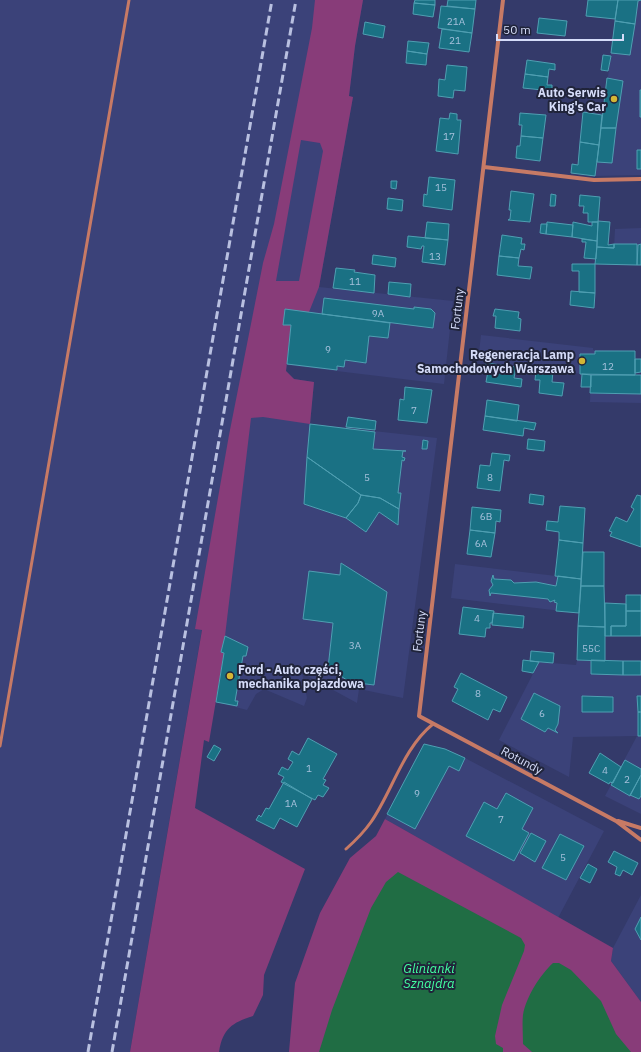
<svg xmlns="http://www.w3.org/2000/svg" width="641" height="1052" font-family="'IBM Plex Sans',sans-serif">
	<rect width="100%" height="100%" fill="#343a6a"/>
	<path fill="#3b4279" d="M0 0H363L355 46 349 96 353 97 319 287 453 301 444 384 287 365 286 371 294 379 314 382 310 424 437 438 403 698 359 689 357 703 302 673 307 698 304 706 264 689 256 694 247 710 216 702 224 653 221 652 225 636 202 629 130 1052H0Z
		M618 0H641V175L595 176Z
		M641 228V265L595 264 597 247 614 248 615 229Z
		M481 335 593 348V350L635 351V375H641V403L590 402 591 375 478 361Z
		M455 564 581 579 579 613 451 598Z
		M577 660 641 661V814L605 796 637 736 573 737 569 777 499 740 539 662 576 665Z
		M424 744 445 749 465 758 604 831 558 918 385 819Z
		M641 895V1002L611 961 613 948Z"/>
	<path fill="#883c79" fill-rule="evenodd" d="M315 0H363L355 46 349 96 353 97 319 287 309 312 283 324 291 325 286 371 294 379 314 382 310 424 263 417 251 418 225 636 221 652 224 653 209 742 204 740 195 808 305 869 264 975 263 995 253 1016C232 1023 223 1028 219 1052H130L202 630 195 629 229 435 263 263 274 224 312 28ZM301 140 320 143 323 151 299 281H276Z
		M385 819 613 948 611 961 641 1002V1052H289L295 983 320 913 350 858 376 836Z"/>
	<path fill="#206d44" d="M398 872 521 938 525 945 524 951 502 1005 495 1036 496 1044 503 1048V1052H319L332 1010 371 908 386 882Z
		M553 963H559L571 970 601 1001 616 1034 631 1052H532L523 1044C523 1034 522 1024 523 1015 526 997 540 975 553 963Z"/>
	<path fill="#1a7184" stroke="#4f9fb2" d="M415 0H435V5L414 3Z
		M448 0H476L475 9 447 6Z
		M588 0H618L615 19 586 16Z
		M618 0H641L638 1 635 24 615 21Z
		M414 3 435 5 433 17 413 14Z
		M441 6 475 9 472 33 438 28Z
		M539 18 567 21 565 36 537 33Z
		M615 21 635 24 630 55 611 53Z
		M365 22 385 26 383 38 363 34Z
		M442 29 472 33 469 52 439 48Z
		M408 41 429 43 427 54 407 51Z
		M407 51 427 54 426 65 406 63Z
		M603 55 611 56 608 71 601 70Z
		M527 60 555 64V70L549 69 548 77 525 74Z
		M447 65 467 67 465 91 454 90 453 98 438 96 439 79 445 80Z
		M525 74 548 77 547 85H552V91L523 88Z
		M607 78 623 81 616 128H601Z
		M640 90H641V117H640Z
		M583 112 602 115 599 145 580 142Z
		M450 113 457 114V120H461L458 154 436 151 440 118 449 119Z
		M520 113 546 115 543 138 521 136 522 125H519Z
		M601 128H616L612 163 597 162Z
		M521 136 543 138 540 161 516 158 517 146H520Z
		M580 142 599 145 595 176 571 173 572 164 578 165Z
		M637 150H641V169H637Z
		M429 177 455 180 452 210 423 206 424 194 427 195Z
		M391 181H397L396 189 391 188Z
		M511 191 534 194 530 222 508 220 510 219 511 210H509Z
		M551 194 556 195 555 206H550Z
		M580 195 600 197 598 222H588V213H583L584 206H579Z
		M388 198 403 200 402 211 387 209Z
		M598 221 610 222 608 245 614 244V248L597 247Z
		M427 222 449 224 448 240 425 238Z
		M547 222 573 225 572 237 546 234Z
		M573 222 592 226V222H598L597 241 572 237Z
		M541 224H547L546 234 540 233Z
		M502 235 522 238 521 244H525L524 250 521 249 519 258 499 256Z
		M408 236 448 240 445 265 422 262 424 246H422L421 249 407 247Z
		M582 239 597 241 596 259 584 258 586 242H582Z
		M614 244H637V265L595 264 597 247 614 248Z
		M641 244V265H637L638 245Z
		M373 255 396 258 395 267 372 264Z
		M499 256 519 258 518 266 532 267 530 279 497 275Z
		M572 264H595V293L579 292V271H572Z
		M336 268 355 270 354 272 375 275 374 293 333 288Z
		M389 282 411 284 410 297 388 294Z
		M571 291 595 293 594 308 570 305Z
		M324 298 414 309V307L431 309 435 313 433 328 322 314Z
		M285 309 390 323 388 338 369 336 366 363 345 360 344 367 337 366V370L287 364 291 325H283Z
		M495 309 519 312 518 318 521 319 520 331 495 328 496 316H493Z
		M595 351H635V375L580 374V354H595Z
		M635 359H641V372L635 373Z
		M486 363 516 367 514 378 522 379 521 387 486 382 488 371H485Z
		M536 370 553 371 552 382 564 383 562 396 539 393 540 380H535Z
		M582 374 591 375V387H581Z
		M591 375H641V394L590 393Z
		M405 387 432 390 427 423 398 420 400 399 404 400Z
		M487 400 519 405 517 421 485 416Z
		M485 416 536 423 534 430 524 428 523 436 483 430Z
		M348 417 376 421 375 430 346 427Z
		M310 424 375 432 373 449 406 451H403L402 457 405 458 404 461 402 460 398 493H401L399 509 380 498 361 495 307 457Z
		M528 439 545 441 544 451 527 449Z
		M423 440 428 441 427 449H422Z
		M492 453 510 455 509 461 504 460 500 491 477 488 480 465 490 466Z
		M307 457 361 495 358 503 346 518 304 504Z
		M530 494 544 496 543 505 529 503Z
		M361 495 380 498 399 509 398 525 379 512 366 532 346 518 358 503Z
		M637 495 641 496V547L610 536 612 532 609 531 616 517 627 522 634 509 631 507Z
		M560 506 585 508 583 543 559 540V532L546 530 547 521 558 522Z
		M472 507 501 510 500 522 496 521 495 533 470 530Z
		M470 530 495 533 491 557 467 554Z
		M559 540 583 543 581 579 555 576Z
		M583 552H604V586H581Z
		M341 563 387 592 374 685 350 682 328 668 333 623 303 619 309 571 340 575Z
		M493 575 494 579 511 580 514 583 536 582 556 586 558 576 581 579 579 613 556 611 557 603 554 602 555 600 550 602 548 599 491 593 490 596 489 590 493 585 491 581Z
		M581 586H604L605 627 578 626Z
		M626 595H641V611H626Z
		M605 603 626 604V626H611V636H605Z
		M463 607 494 611 492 623H490V628H486L485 637 459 634Z
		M626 611H641V636H611V626H626Z
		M493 613 524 616 523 628 492 625Z
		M578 626 605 627V661L577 660Z
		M225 636 248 647 246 656H243L235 701H238L237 706 216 702 224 653 221 652Z
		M531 651 554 653 553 663 530 661Z
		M523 660 539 662 533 673 522 671Z
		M591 660 623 661V675L591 674Z
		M623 661H641V675H623Z
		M461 673 507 697 500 712 493 709 488 720 452 701 458 689 454 687Z
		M534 693 560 706 558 724 555 730 558 733 548 728 545 732 521 719Z
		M582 696 613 697V712H582Z
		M637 696H641V712H638Z
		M638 712H641V736H638Z
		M308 738 337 754 323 779 326 780 323 785 329 788 323 797 318 795 315 800 281 782 284 777 278 774 282 767 288 770 293 762 288 759 292 751 299 755Z
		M424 744 445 749 465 758 459 771 449 766 415 829 387 814Z
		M214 745 221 749 214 761 207 757Z
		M600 753 621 767 613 783 610 782 609 784 589 773Z
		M625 760 641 769V775L630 796 611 785Z
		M641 775V796L639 799 630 795Z
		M284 782 312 799 297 827 280 818 274 829 256 820 259 815 261 817 266 808 269 809Z
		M506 793 533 808 522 829 529 833 514 861 466 836 484 802 497 809Z
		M531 833 546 841 535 862 520 853Z
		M560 834 584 846 566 880 542 868Z
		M614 851 638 863 632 875 623 870 620 876 615 874 617 867 608 862Z
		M588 864 597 869 590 883 580 878Z
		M641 917V940L635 929Z"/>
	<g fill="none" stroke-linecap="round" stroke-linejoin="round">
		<path stroke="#c77a65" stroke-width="3" d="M0 746 129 0
			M346 849C355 841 364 832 371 822 392 792 403 748 433 724"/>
		<path stroke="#c77a65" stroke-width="4" d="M503 0 419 716 616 821 641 840
			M484 167 594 180 641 179
			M618 821 641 828"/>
		<path stroke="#b9c0e0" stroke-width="3" stroke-dasharray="8 4" stroke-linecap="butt" d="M88 1052 272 0
			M112 1052 296 0"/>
	</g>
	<g fill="#d3b635" stroke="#20243a" stroke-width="1.5">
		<circle cx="614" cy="99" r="4"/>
		<circle cx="582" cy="361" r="4"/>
		<circle cx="230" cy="676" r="4"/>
	</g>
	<g text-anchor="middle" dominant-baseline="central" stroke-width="4" stroke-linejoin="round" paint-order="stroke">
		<g font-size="10" fill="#a6c1dc">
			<text x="456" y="21">21A</text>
			<text x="455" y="40">21</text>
			<text x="449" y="136">17</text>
			<text x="441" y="187">15</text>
			<text x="435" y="256">13</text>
			<text x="355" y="281">11</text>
			<text x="378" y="313">9A</text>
			<text x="328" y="349">9</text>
			<text x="608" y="366">12</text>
			<text x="414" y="410">7</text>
			<text x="367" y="477">5</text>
			<text x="490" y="477">8</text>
			<text x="486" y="516">6B</text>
			<text x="481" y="543">6A</text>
			<text x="477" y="618">4</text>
			<text x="355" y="645">3A</text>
			<text x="591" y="648">55C</text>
			<text x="478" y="693">8</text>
			<text x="542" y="713">6</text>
			<text x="309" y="768">1</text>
			<text x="605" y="770">4</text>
			<text x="627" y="779">2</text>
			<text x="417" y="793">9</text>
			<text x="291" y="803">1A</text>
			<text x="501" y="819">7</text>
			<text x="563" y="857">5</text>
		</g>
		<g font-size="12" font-weight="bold" fill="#d5dcf9" stroke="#20243a" text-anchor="end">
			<text x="606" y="92">Auto Serwis<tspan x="606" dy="14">King's Car</tspan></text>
			<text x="574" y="354">Regeneracja Lamp<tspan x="574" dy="14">Samochodowych Warszawa</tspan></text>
			<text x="238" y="669" text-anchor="start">Ford - Auto części,<tspan x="238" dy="14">mechanika pojazdowa</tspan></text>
		</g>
		<g font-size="12" fill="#d5dcf9" stroke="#20243a">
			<text transform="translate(457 309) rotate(-83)">Fortuny</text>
			<text transform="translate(419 631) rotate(-83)">Fortuny</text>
			<text transform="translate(522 760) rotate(28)">Rotundy</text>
		</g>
		<g font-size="13" font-style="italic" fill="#42fe9f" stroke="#20243a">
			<text x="429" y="968">Glinianki<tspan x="429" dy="15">Sznajdra</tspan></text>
		</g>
	</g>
	<path d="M497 34v6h126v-6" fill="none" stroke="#d5dcf9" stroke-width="2"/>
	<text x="503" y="34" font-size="12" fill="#d5dcf9" stroke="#20243a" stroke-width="3" paint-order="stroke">50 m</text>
</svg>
